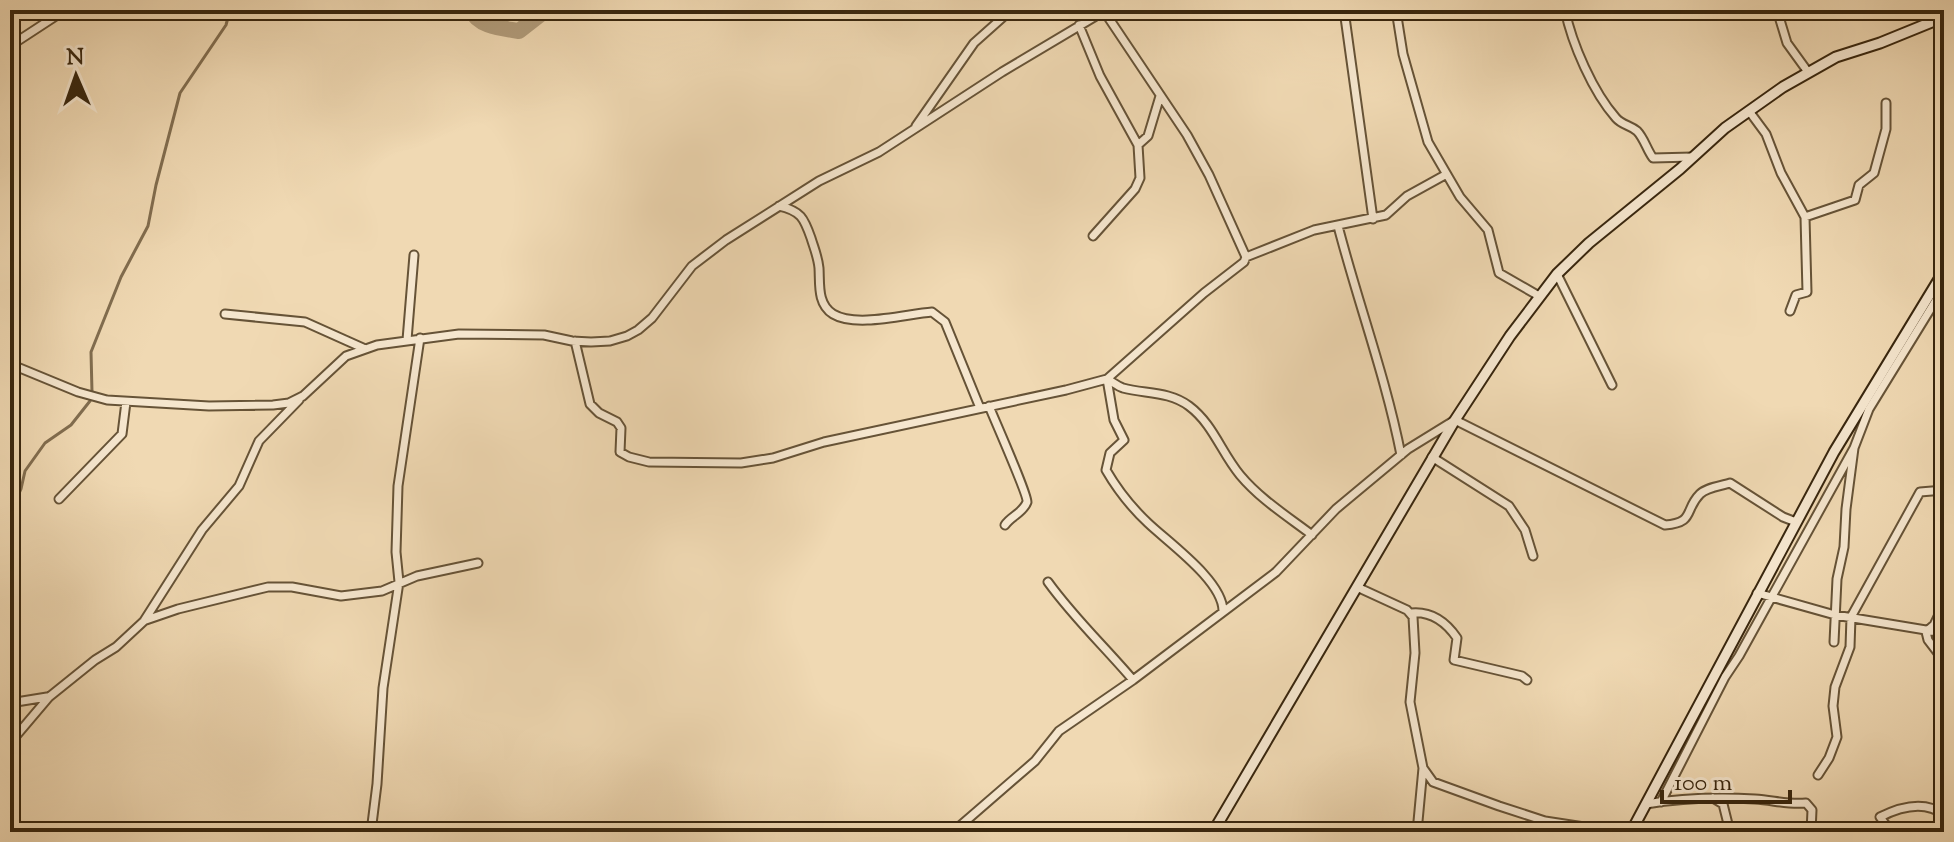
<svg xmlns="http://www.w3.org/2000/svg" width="1954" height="842" font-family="'Sorts Mill Goudy',serif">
	<rect width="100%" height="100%" fill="#f0d9b3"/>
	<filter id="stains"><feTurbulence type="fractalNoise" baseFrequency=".0025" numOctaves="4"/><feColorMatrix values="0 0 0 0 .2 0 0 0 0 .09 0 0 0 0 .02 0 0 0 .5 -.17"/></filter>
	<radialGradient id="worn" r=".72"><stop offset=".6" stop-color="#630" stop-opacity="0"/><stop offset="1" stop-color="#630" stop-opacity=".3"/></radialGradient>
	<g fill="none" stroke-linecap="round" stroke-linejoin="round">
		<path stroke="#816d4f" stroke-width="3" d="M92 392 91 352 121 277 148 226 156 185 180 93 226 25 230 10
			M10 513 21 489 25 471 45 443 71 425 90 401"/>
		<path stroke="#b19c7b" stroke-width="16" d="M471 10C479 27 502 28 519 31L546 10"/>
		<g stroke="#665337" stroke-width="11">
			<path id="street" d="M1344 10 1373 219
				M1396 10 1403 54 1428 142 1460 197 1488 230 1499 273 1539 296
				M1565 10C1572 44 1593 92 1616 118 1622 125 1630 125 1637 131 1644 138 1647 150 1653 158L1692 157
				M1777 10 1787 43 1808 72
				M1079 25 1100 76 1138 145
				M10 46 65 10
				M1749 111 1766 134 1781 173 1805 217 1807 292 1796 295 1790 311
				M916 126 974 43 1011 10
				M779 206C801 211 804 218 811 238 814 248 818 257 819 268 820 284 817 304 833 314 856 328 906 314 932 312L945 322 980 408
				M1805 217 1855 200 1859 185 1874 173 1886 129V103
				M1338 226C1358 303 1386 378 1401 455
				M1093 236 1135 189 1140 178 1138 145 1148 136 1160 96
				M1246 257 1314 230 1386 215 1407 196 1445 175
				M1557 274 1612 385
				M225 314 305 322 363 348
				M407 340 414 255
				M575 341 590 404 599 413 617 422 621 428 620 452 629 457 649 462 741 463 773 458 824 442 1066 390 1107 379 1204 293 1244 262 1246 257 1209 175 1187 135 1104 11
				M10 364 78 392 107 400 209 406 273 405 289 403 303 396 346 356 377 345 459 334 544 335 572 341 591 342 610 341 627 336 638 330 652 318 692 266 726 240 819 181 879 152 1002 72 1106 10
				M1107 379 1114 420 1124 440 1110 453 1106 470C1117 489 1132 508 1148 523 1169 543 1223 581 1223 611
				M1107 379C1113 382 1117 386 1123 388 1145 394 1169 391 1189 406 1213 424 1221 452 1240 475 1260 499 1287 516 1312 535
				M989 406C995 421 1028 495 1027 502 1023 513 1011 516 1005 525
				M1432 457 1509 506 1525 530 1533 556
				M59 499 122 434 126 402
				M1048 582C1074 618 1105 647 1133 680
				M1357 587 1407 610 1413 617 1415 653 1410 702 1423 768 1417 832
				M1757 593 1835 615 1944 633
				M1944 604 1934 625 1926 632 1928 640 1944 661
				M1411 613C1431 611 1446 622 1457 638L1454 660 1522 676 1527 680
				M146 620 178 609 268 587H292L341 596 382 591 417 576 478 563
				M1834 642 1837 579 1844 547 1846 509 1854 448 1869 409 1944 287
				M10 703 47 697
				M10 743 49 697 95 660 116 647 144 621 202 530 239 486 259 441 299 400
				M1423 768 1433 782 1499 806 1545 821 1617 832
				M1818 775 1829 758 1837 737 1833 706 1835 687 1850 647 1851 617 1920 492 1944 490
				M1713 798 1723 804 1730 832
				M1661 802 1725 677 1739 656 1854 448
				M1646 804C1682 798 1718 797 1755 799 1773 800 1788 805 1806 803L1812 810 1811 832
				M371 832 377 784 383 688 399 582 396 552 398 486 420 338
				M953 832 1035 761 1059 731 1133 680 1276 572 1336 509 1408 449 1455 420 1665 525C1695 523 1684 510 1700 494 1707 487 1721 486 1730 483L1783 517 1796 522
				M1891 832 1880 817C1900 807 1925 800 1944 815"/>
		</g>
		<g stroke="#38260e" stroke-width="13">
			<path id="secondary" d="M1213 832 1455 420 1510 336 1557 274 1589 243 1680 169 1725 128 1783 87 1836 57 1880 43 1944 17
				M1631 832 1834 452 1944 271"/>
		</g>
		<use href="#street" stroke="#f5e6ce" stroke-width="7"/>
		<use href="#secondary" stroke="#f5e6ce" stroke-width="9"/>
	</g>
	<rect width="1954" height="842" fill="none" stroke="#f0d9b3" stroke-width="40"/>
	<rect x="12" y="12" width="1930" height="818" fill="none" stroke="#38260e" stroke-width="4"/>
	<rect x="20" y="20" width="1914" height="802" fill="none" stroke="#38260e" stroke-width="2"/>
	<g transform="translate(76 76) rotate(358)" stroke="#f5e6ce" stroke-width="6" paint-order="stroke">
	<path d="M0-6L14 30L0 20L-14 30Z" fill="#38260e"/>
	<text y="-12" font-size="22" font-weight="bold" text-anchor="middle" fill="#38260e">N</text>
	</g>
	<path d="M1662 790v12h128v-12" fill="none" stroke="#38260e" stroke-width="4"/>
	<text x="1674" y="790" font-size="24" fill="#38260e" stroke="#f5e6ce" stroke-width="6" paint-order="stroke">100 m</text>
	<rect width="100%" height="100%" filter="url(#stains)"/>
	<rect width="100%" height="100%" fill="url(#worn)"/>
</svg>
